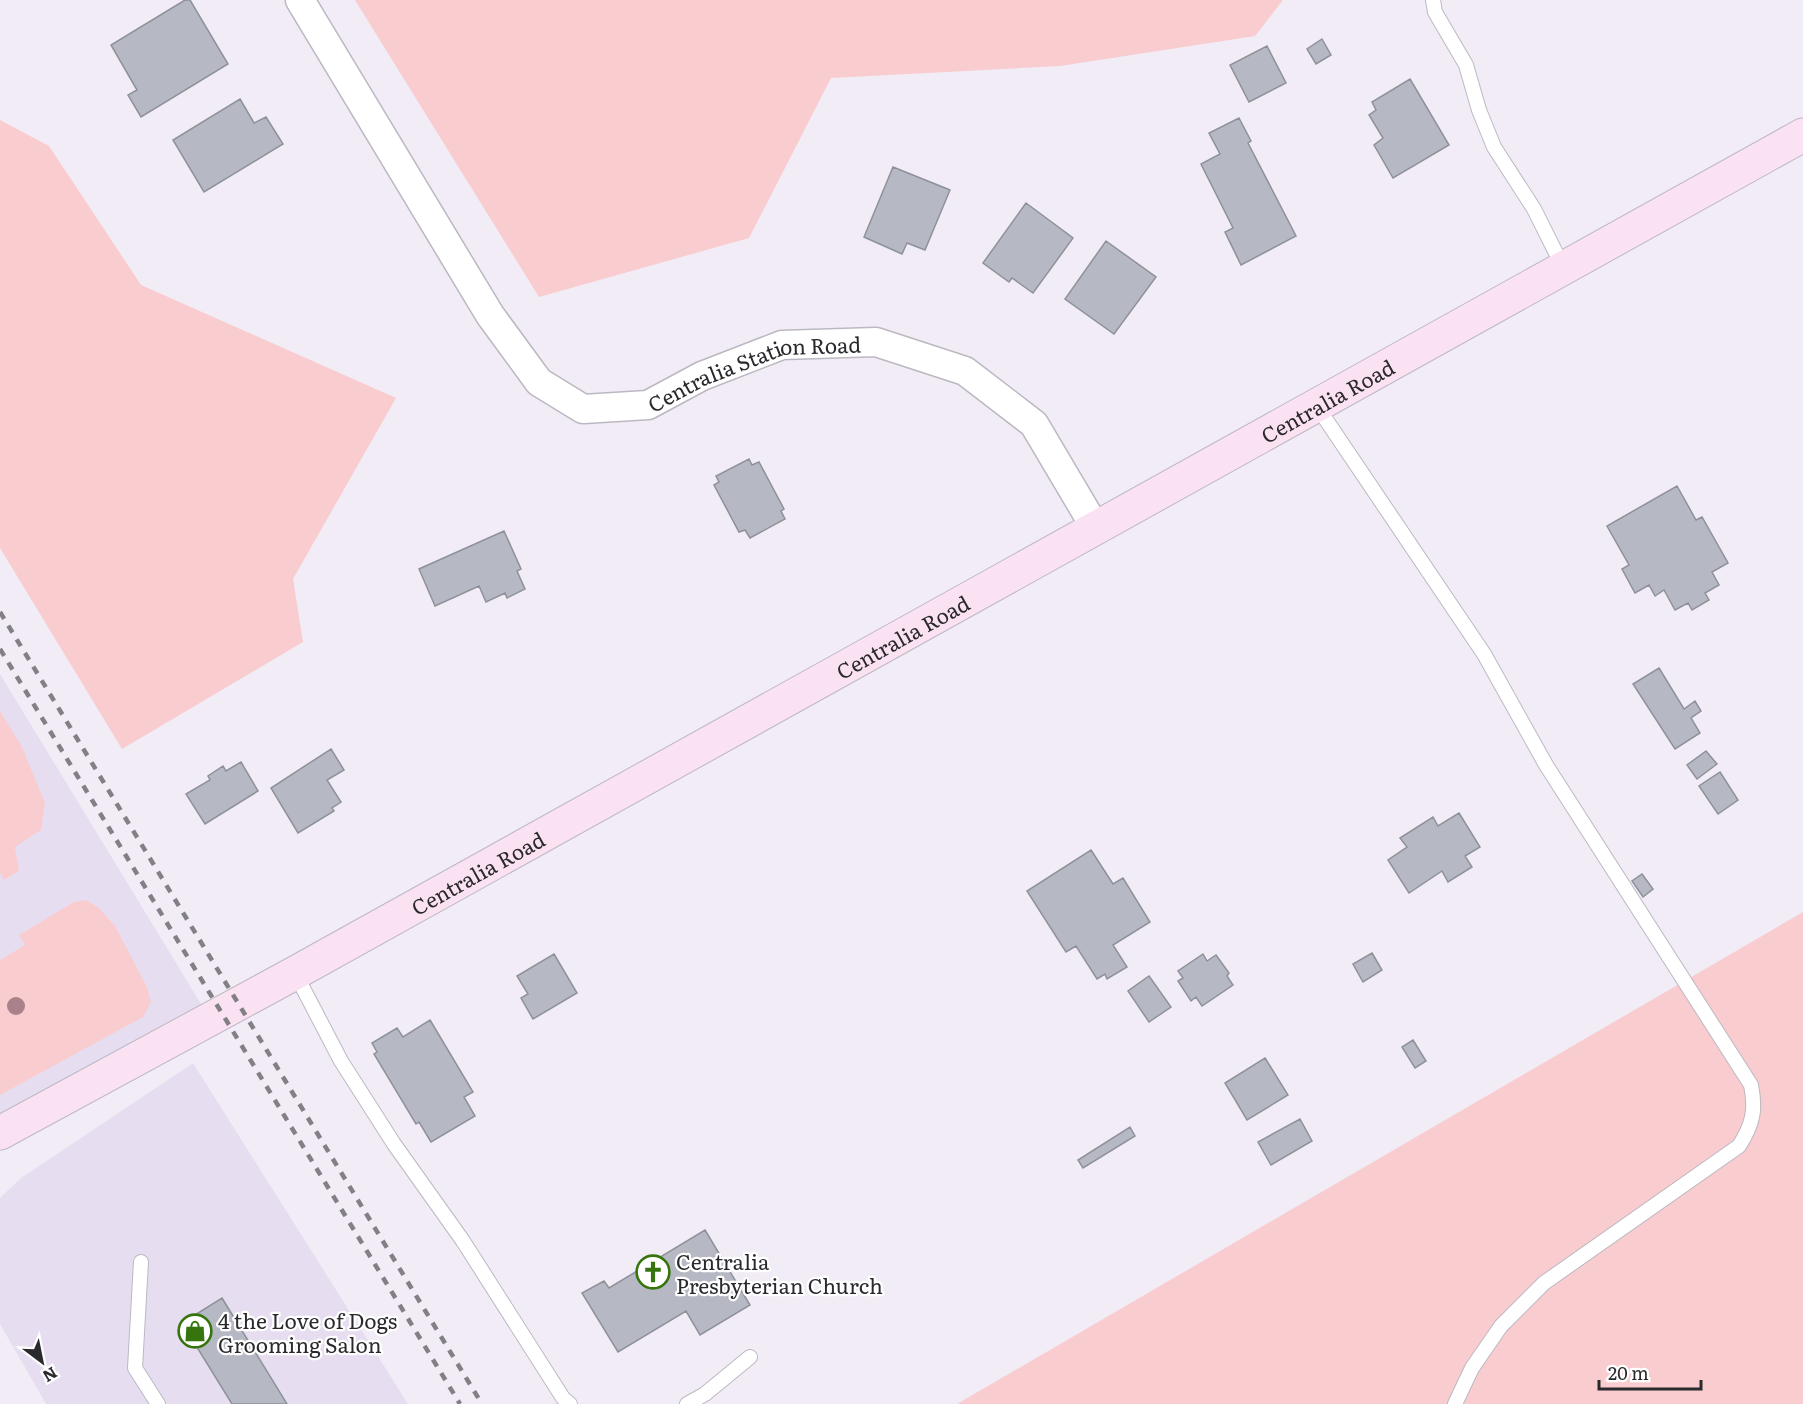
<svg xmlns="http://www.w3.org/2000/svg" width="1803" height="1404" font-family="Literata,serif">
	<rect width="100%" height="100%" fill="#f1ecf6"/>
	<path fill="#e6def0" d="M0 674 209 1017 0 1131Z
		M193 1063 408 1404H46L0 1324V1198L21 1178Z"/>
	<path fill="#f9cccf" d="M355 0H1283L1255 36 1060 66 831 78 749 238 539 297Z
		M0 120 49 146 141 285 396 398 293 579 303 642 122 749 0 548Z
		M0 711 22 747 45 803 41 830 15 847 19 871 4 880 0 873Z
		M86 900 99 908 115 926 147 987 151 1002 143 1017 0 1095V960L25 945 19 935 74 902Z
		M1803 912V1404H957Z"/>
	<path fill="#b6b9c3" stroke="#8e919a" stroke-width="1.5" d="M185 0H190L228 64 141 117 128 95 137 90 111 45Z
		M1322 39 1331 55 1316 64 1307 49Z
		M1267 46 1286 83 1249 102 1230 65Z
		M1410 79 1449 145 1393 178 1374 145 1383 138 1369 115 1376 110 1372 102Z
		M240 99 254 123 266 117 283 144 204 192 173 140Z
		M1239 118 1251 141 1248 143 1296 236 1241 265 1225 232 1233 228 1201 164 1220 154 1209 133Z
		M893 167 950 190 925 250 907 243 902 254 864 237Z
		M1026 203 1073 238 1033 293 1012 278 1009 282 983 263Z
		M1106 241 1156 277 1114 334 1065 299Z
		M749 459 752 465 759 462 784 509 781 511 785 519 750 538 745 530 739 532 714 485 719 482 716 476Z
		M1677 486 1696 520 1702 517 1728 563 1712 572 1719 585 1705 593 1709 600 1692 610 1688 603 1675 610 1664 590 1655 596 1649 585 1635 593 1622 569 1629 565 1607 526Z
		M504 531 521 569 517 571 525 589 507 598 505 593 486 602 479 586 435 606 419 569Z
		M1659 668 1684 709 1695 701 1701 711 1691 718 1700 733 1675 749 1633 684Z
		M331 749 344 770 327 780 341 802 332 808 334 811 298 833 271 788Z
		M1706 751 1717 764 1697 779 1687 765Z
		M241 762 258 791 205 824 186 794 210 780 208 776 223 766 226 771Z
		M1720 772 1738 800 1718 814 1699 786Z
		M1459 813 1480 847 1465 856 1472 867 1448 882 1442 871 1409 893 1388 860 1407 847 1400 838 1433 817 1438 826Z
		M1091 850 1113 884 1123 878 1150 922 1113 945 1127 967 1107 979 1105 974 1097 979 1076 946 1066 952 1027 891Z
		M1642 874 1653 889 1643 897 1632 881Z
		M1372 953 1382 970 1363 982 1353 964Z
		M554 954 577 993 533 1019 521 998 528 994 517 976Z
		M1203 954 1207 961 1216 955 1229 973 1227 976 1233 985 1202 1006 1196 997 1191 1001 1178 981 1183 978 1178 971Z
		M1149 976 1171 1007 1149 1022 1128 991Z
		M430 1020 473 1092 464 1097 475 1116 431 1142 419 1122 416 1124 374 1054 377 1052 372 1043 397 1028 403 1037Z
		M1413 1040 1426 1061 1415 1068 1402 1047Z
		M1265 1058 1288 1095 1247 1120 1225 1083Z
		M1300 1119 1312 1141 1271 1165 1258 1142Z
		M1130 1127 1135 1136 1083 1168 1078 1160Z
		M705 1230 750 1305 700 1335 686 1311 618 1352 582 1293 604 1281 609 1288Z
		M222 1298 287 1404H232L182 1323Z"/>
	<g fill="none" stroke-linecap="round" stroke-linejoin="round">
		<g stroke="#bcb8c2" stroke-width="16">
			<path id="service" d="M1433 0 1435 12 1466 65 1479 110 1494 147 1534 209 1564 269
				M1316 405 1484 654 1546 765 1751 1085C1756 1110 1753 1124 1739 1146L1544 1283 1501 1326 1472 1368 1455 1404
				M295 973 341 1061 394 1144 463 1241 563 1398 570 1404
				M141 1262 135 1368 158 1404
				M687 1404 705 1394 750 1357"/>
		</g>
		<g stroke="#bcb8c2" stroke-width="31">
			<g id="minor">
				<path id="s1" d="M300 0 490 315 539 382 583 409 648 405 702 376 782 345 876 342 965 371 1034 424 1095 527"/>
			</g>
		</g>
		<g stroke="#bcb8c2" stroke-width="35">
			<g id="secondary">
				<path id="s2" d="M0 1133 295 973 1803 135"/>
			</g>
		</g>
		<use href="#service" stroke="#fff" stroke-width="14"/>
		<use href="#minor" stroke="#fff" stroke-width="28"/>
		<use href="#secondary" stroke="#fbe2f3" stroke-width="33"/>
		<path stroke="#827f86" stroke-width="4.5" stroke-dasharray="8 8" stroke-linecap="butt" d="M0 612 482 1404
			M0 649 460 1404"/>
	</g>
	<circle fill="#a8818b" cx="16" cy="1006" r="9"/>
	<defs>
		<g id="church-ring" transform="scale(1.725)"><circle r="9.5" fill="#fff" stroke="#36740d" stroke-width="1.5"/><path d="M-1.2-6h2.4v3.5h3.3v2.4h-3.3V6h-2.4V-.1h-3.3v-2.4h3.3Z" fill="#36740d"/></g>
		<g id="shop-ring" transform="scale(1.725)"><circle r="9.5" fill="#fff" stroke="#36740d" stroke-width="1.5"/><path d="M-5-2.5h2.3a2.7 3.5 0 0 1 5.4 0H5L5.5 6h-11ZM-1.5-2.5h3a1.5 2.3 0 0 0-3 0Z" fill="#36740d"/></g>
	</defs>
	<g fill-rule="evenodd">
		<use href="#church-ring" x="653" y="1272"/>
		<use href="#shop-ring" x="195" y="1331"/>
	</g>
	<g text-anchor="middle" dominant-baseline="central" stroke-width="4.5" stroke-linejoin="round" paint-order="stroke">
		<g font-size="21" fill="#2a292d" stroke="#fff">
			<text stroke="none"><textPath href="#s1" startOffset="681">Centralia Station Road</textPath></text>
			<text stroke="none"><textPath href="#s2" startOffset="1516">Centralia Road</textPath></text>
			<text stroke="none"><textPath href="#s2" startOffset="1030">Centralia Road</textPath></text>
			<text stroke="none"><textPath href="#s2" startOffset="544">Centralia Road</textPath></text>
		</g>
		<g font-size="21" fill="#2a292d" stroke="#fff" text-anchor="start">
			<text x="676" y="1260">Centralia<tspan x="676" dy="24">Presbyterian Church</tspan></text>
			<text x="218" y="1319">4 the Love of Dogs<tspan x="218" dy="24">Grooming Salon</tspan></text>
		</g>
	</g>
	<g transform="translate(42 1362) rotate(148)" stroke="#ffffff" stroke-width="4.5" paint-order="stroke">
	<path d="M0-4.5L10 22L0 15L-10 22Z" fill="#2a292d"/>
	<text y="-9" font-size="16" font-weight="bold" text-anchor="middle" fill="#2a292d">N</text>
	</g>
	<path d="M1599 1380v9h102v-9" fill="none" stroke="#2a292d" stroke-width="3"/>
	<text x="1608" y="1380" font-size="18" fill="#2a292d" stroke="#ffffff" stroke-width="4.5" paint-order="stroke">20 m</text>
</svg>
